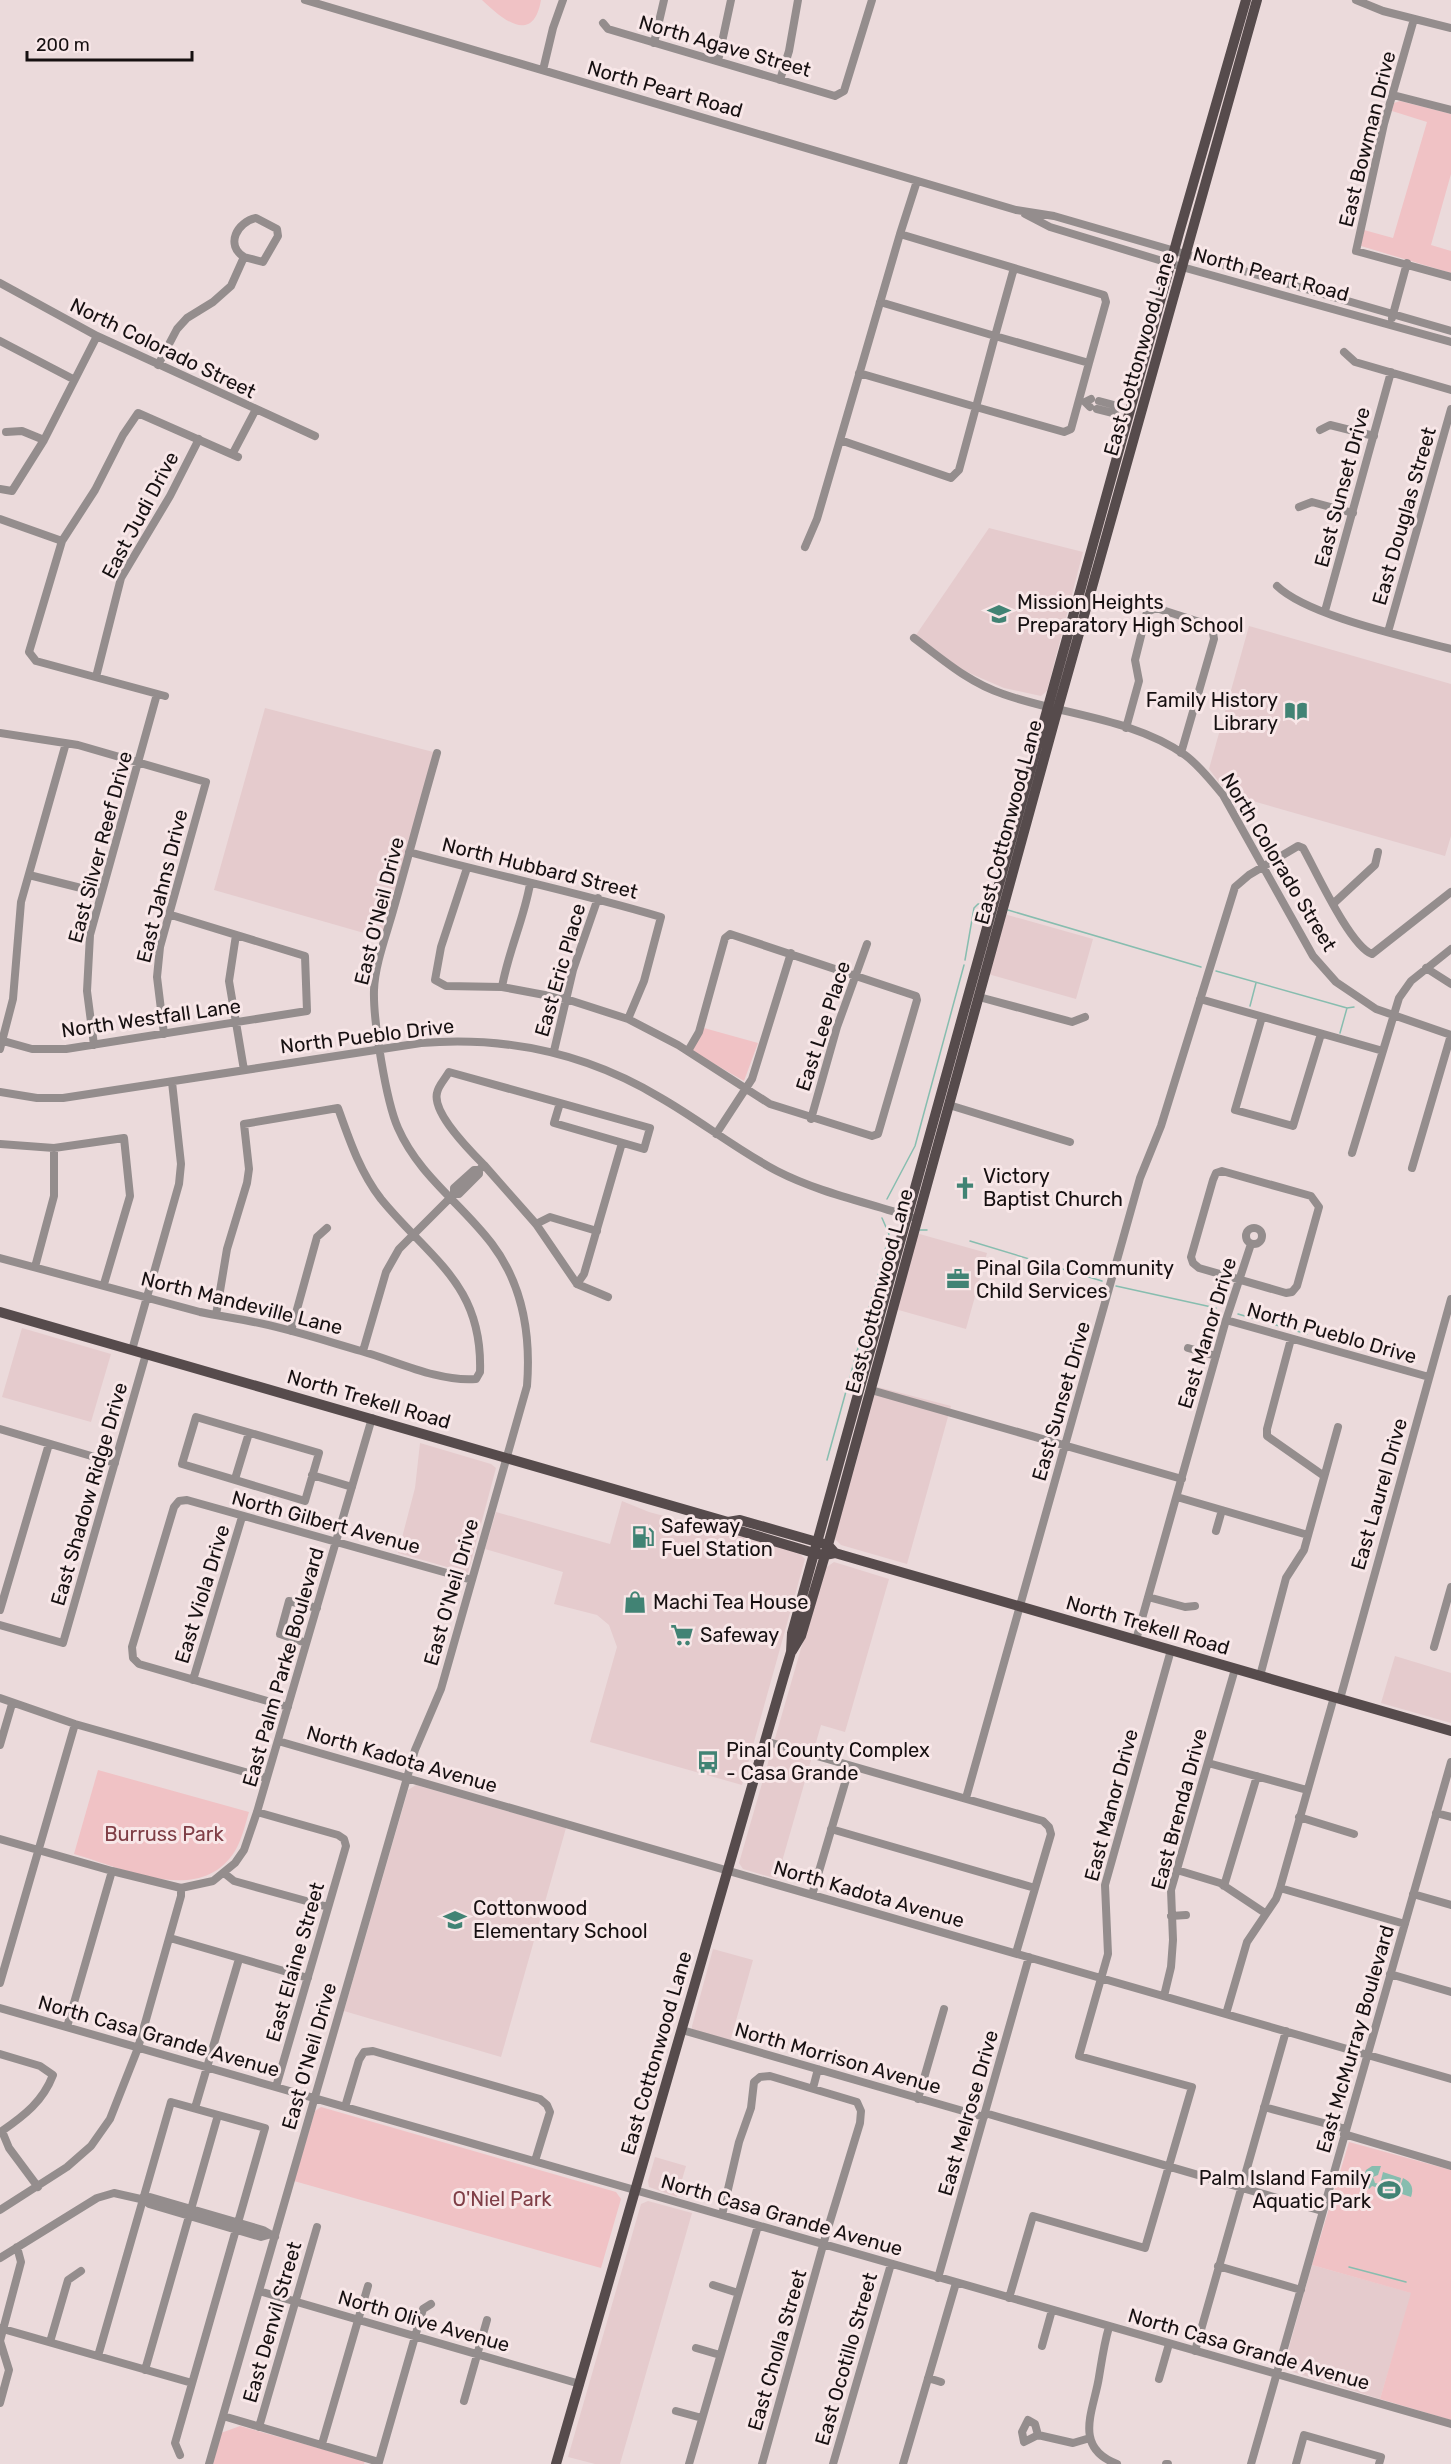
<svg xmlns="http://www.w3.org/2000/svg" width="1451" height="2464" font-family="Rubik,sans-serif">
	<rect width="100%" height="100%" fill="#ebdadb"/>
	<path fill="#e5cbcd" d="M989 528 1083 552 1047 691 1041 696 1004 688 976 676 961 669 916 635Z
		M1249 626 1451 684V836L1445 856 1228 794 1209 769Z
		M265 708 437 753 385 939 214 890Z
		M1004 914 1093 939 1076 999 988 974Z
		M916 1233 987 1253 966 1329 895 1309Z
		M22 1328 111 1354 91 1422 2 1397Z
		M874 1386 951 1406 907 1564 841 1545 835 1539 839 1514 855 1467Z
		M420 1443 491 1464 496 1468 468 1573 398 1553 415 1488Z
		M622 1501 649 1512 798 1552 805 1559 742 1785 590 1742 617 1647 609 1625 597 1615 554 1604 563 1572 485 1549 496 1512 610 1544Z
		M834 1562 889 1579 845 1732 821 1725 777 1879 743 1869 739 1863 824 1569Z
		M1395 1656 1451 1673V1723L1381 1703Z
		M416 1785 566 1828 501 2057 344 2011 408 1790Z
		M713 1949 753 1960 730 2042 692 2029V2026Z
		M655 2157 686 2166 677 2197 649 2187 648 2181Z
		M648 2201 692 2213 620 2464H595L568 2457 641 2204Z
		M1312 2265 1412 2293 1380 2399 1283 2369Z"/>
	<path fill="#f0c2c5" d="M482 0H541C533 46 502 19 482 0Z
		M1400 101 1451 114V174L1431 245 1451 251V273L1361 246 1364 230 1393 238 1427 122 1392 111 1394 103Z
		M704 1028 758 1043 744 1081 692 1051Z
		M98 1770 249 1812C245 1825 242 1839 235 1851 200 1907 123 1868 74 1854Z
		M321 2107 616 2192 621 2199 601 2268 294 2181 315 2111Z
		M1349 2142 1451 2170V2420L1380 2399 1411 2293 1312 2265Z
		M240 2426 365 2461 364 2464H213L221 2433Z"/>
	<path fill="#87bdaf" d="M1372 2166H1381L1378 2175 1373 2177 1375 2183 1380 2184 1383 2172 1401 2178 1399 2190 1403 2178C1412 2182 1414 2189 1411 2197L1396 2192 1393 2201 1383 2198 1385 2190 1372 2186 1369 2189 1363 2178 1366 2170Z"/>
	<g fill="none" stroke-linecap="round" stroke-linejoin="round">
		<path stroke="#87bdaf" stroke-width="1.5" d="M1008 910 1201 967
			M965 960 974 908 978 904H983
			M1216 971 1347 1008 1354 1007
			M1250 1006 1256 983
			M1340 1033 1347 1008
			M887 1199 915 1146 964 965
			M920 1230H927
			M970 1241 1102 1281
			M1116 1286 1216 1308
			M1238 1314 1307 1334
			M827 1460 887 1243 889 1234 882 1218
			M1349 2267 1406 2282"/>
		<path stroke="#948d8d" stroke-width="8" d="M305 0 1016 210 1054 216 1451 331
			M1356 0 1383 11 1451 28
			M1414 19 1384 124 1356 251 1451 277
			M603 23 608 29 835 96 844 91 872 0
			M654 43 664 0
			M718 61 731 0
			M543 70 553 28 563 0
			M780 80 789 51 798 0
			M1393 95 1451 110
			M1025 214 1050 227 1182 267 1451 342
			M900 234 917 181
			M0 283 97 336 315 436
			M880 302 995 336 1014 268
			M1392 318 1407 263
			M995 336 1089 363 1071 429 1064 432 976 407Z
			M0 341 73 379
			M1344 352 1355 362 1451 390
			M158 365 177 329 187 318 213 302 231 286 244 257C225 245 237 222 256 218L277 229 278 236 263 262 244 257
			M1090 407 1085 402 1091 399
			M1097 409 1113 413 1116 410 1114 405 1099 401
			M1320 430 1330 425 1374 436
			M6 432 22 431 44 440
			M840 440 951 478 959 470 976 407 859 373
			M233 453 255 411
			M0 489 12 491 44 440 97 336
			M1299 507 1312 502 1353 513
			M0 519 62 541
			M805 547 817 519 900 234 1104 295 1106 302 1089 363
			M1277 586C1308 616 1407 637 1451 649
			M1325 611 1391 372
			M1388 632 1451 409
			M914 638C942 659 969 683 1003 694 1062 715 1133 718 1185 755 1200 766 1211 781 1223 795L1313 956 1336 982 1376 1009 1451 1035
			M96 677 121 578 170 496 199 439
			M165 696 36 661 29 652 62 541 95 490 123 435 138 413 238 457
			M1126 728 1139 681 1135 660 1147 612 1156 608 1212 626 1214 639 1181 753
			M0 733 78 745 206 782 160 947 157 977 164 1034
			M409 852C493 875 578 892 661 917L644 981 628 1019
			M467 868 441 947 435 980 446 986 502 987 566 999 628 1019 678 1045 770 1104 872 1136 878 1134 917 1000 916 996 730 934 725 938 699 1032 688 1051
			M29 875 101 893
			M1334 903 1375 865 1378 852
			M236 935 229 981 244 1070
			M1426 968 1451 984
			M502 987C508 952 524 919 530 884
			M979 997 1072 1022 1085 1017
			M1200 999 1383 1051
			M1262 1017 1235 1110 1293 1126 1321 1034
			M0 1040 32 1049H66L307 1011 305 956 168 914
			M94 1045 87 991 90 935 157 694
			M0 1049 13 999 21 902 66 743
			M554 1051 573 970 598 898
			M0 1092 37 1098H63L421 1043C506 1036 588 1054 661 1098 701 1121 737 1150 777 1171 820 1193 866 1202 911 1217
			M949 1105 1070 1142
			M811 1119 837 1027 867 944
			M716 1134 752 1079 791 953
			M0 1144 54 1148 124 1138 130 1196 104 1284
			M1352 1153 1399 998 1411 981 1451 949
			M484 1165 536 1224 577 1284 584 1274 622 1143
			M1412 1168 1451 1035
			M479 1170 484 1165C471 1152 432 1113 437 1093 438 1086 445 1079 449 1072L650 1128 644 1149 554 1123 560 1103
			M1222 1171 1311 1196 1319 1207 1297 1286 1292 1292 1286 1293 1199 1268 1193 1263 1191 1257 1213 1180 1216 1173Z
			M536 1224 550 1217 597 1231
			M1246 1236a8 8 0 1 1 16 0a8 8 0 1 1-16 0Z
			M0 1258 200 1312C218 1316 236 1318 254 1322 290 1329 326 1341 361 1351 396 1361 438 1382 476 1379L480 1372C483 1284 430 1259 381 1199 360 1172 349 1139 338 1108L244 1124 249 1169 247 1183 227 1249 216 1315
			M35 1267 54 1196V1148
			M577 1284 608 1297
			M1226 1320 1429 1377
			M291 1331 317 1237 327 1228
			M1291 1339 1267 1429V1436L1324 1476
			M1188 1348 1216 1356
			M132 1350 179 1184 181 1164 172 1082
			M363 1351 386 1272 399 1249 454 1194V1188L474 1170H479V1174L459 1194H454
			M871 1390 1182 1479
			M196 1417 319 1453 305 1501 182 1464Z
			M0 1429 115 1463
			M312 1475 352 1487
			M235 1479 249 1433
			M1177 1497 1308 1535
			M1216 1531 1222 1510
			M1148 1597 1185 1607 1195 1606
			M0 1610 49 1444
			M0 1625 63 1643 146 1354
			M1136 1640 1226 1320 1251 1244
			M306 1643 280 1634 289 1601 317 1608
			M1434 1647 1451 1587
			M1260 1676 1286 1578 1304 1550 1338 1427
			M193 1680 242 1517
			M0 1698 75 1724 266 1778
			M1340 1699 1451 1299
			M288 1707 139 1664 133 1658 132 1647 174 1507 179 1501 187 1500 472 1580
			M278 1741 1451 2079
			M765 1741 1043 1821 1049 1827 1051 1834 1016 1953
			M0 1745 12 1704
			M1208 1763 1307 1790
			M966 1798 1140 1178 1161 1126 1235 887 1249 875 1298 846 1303 848C1316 871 1350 946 1372 954L1451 892
			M257 1812 338 1835 344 1839 346 1846 276 2087
			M1436 1813 1451 1817
			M1299 1817 1354 1834
			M831 1829 1035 1888
			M0 1839 112 1871 181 1888 213 1881 235 1863 244 1850 257 1812 372 1418
			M1177 1870 1220 1883 1265 1913
			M224 1873 234 1881 328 1907
			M1224 1886 1257 1776
			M1280 1888 1405 1924
			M1413 1894 1451 1905
			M812 1895 850 1766
			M1171 1916 1186 1915
			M170 1938 308 1978
			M1390 1974 1451 1992
			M0 1983 75 1724
			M1164 1996 1171 1967 1173 1940 1171 1890 1235 1669
			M0 2008 1451 2424
			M1226 2014 1247 1942 1276 1899 1280 1888 1334 1697
			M67 2027 112 1871
			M682 2030 984 2117
			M0 2054 40 2066 53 2075C43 2101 25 2115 2 2131L9 2148 38 2187
			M813 2088 818 2069
			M918 2099 944 2009
			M345 2107 359 2060 364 2052 373 2051 540 2099 547 2105 550 2112 535 2161
			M1264 2107 1346 2129
			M195 2108 239 1959
			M985 2113 1322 2211
			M1344 2134 1451 2166
			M145 2200 149 2204 261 2237 268 2235
			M0 2210 67 2167 91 2146 110 2119 138 2048 181 1896V1888
			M722 2215 739 2142 751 2108 754 2082 760 2077 770 2076 857 2102 861 2111 860 2123 827 2231 762 2464
			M0 2258 97 2198 114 2193 145 2200 150 2197 263 2230 275 2237
			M1218 2266 1301 2290
			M938 2278 1029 1957
			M713 2285 738 2293
			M259 2291 580 2384
			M1009 2298 1033 2216 1145 2248 1192 2087 1079 2056 1108 1954 1105 1885 1171 1650
			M1109 2327C1104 2344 1102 2359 1099 2377 1094 2410 1072 2447 1117 2464
			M0 2328 192 2383
			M50 2342 68 2280 81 2271
			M1042 2346 1052 2310
			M696 2348 720 2355
			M1195 2351 1286 2031
			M98 2356 171 2102 265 2128 175 2443 180 2455
			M145 2370 218 2115
			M928 2378 941 2382
			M1159 2379 1169 2344
			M464 2401 487 2320
			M0 2403 9 2370 0 2341 21 2262 17 2247
			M676 2411 702 2418
			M223 2416 379 2462 423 2309 431 2304
			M1028 2420 1035 2424 1038 2435 1024 2442 1022 2432Z
			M259 2427 317 2227
			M1038 2435 1073 2443 1090 2438
			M322 2444 368 2286
			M209 2464 407 1778 415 1750 441 1689 527 1386C531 1335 523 1285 492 1244 462 1204 419 1176 398 1128 386 1101 373 1020 374 990 375 964 386 936 393 911 408 858 422 805 437 753
			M689 2464 758 2226
			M833 2464 891 2264
			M903 2464 956 2283
			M1166 2464H1168
			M1251 2464 1451 1762
			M1296 2464 1304 2435 1381 2457 1379 2464"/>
		<path stroke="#564b4c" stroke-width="10" d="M0 1312 728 1522 740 1520 817 1542 828 1545 835 1553
			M728 1522 737 1530 814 1553 825 1555 835 1553 1451 1731
			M792 1651 801 1636 828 1545 1055 719 1257 0
			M556 2464 783 1679 791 1652 792 1633 1179 233 1246 0"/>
	</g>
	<defs>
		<g id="school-bare" transform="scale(1.8)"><path d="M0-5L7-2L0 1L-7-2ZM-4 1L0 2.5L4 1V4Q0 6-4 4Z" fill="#418374" stroke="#f8e7e8" stroke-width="2.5" paint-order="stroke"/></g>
		<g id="library-bare" transform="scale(1.8)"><path d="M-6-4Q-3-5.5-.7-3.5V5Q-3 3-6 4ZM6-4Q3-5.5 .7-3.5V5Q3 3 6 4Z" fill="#418374" stroke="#f8e7e8" stroke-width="2.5" paint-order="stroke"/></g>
		<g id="church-bare" transform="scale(1.8)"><path d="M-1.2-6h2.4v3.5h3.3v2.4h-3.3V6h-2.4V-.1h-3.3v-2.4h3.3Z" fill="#418374" stroke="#f8e7e8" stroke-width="2.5" paint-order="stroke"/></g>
		<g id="office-bare" transform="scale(1.8)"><path d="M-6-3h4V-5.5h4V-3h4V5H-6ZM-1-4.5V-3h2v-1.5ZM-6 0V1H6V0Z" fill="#418374" stroke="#f8e7e8" stroke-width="2.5" paint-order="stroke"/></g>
		<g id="fuel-bare" transform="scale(1.8)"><path d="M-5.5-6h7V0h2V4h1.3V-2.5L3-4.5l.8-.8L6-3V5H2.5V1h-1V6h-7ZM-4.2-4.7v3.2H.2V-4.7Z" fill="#418374" stroke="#f8e7e8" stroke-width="2.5" paint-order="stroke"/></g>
		<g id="shop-bare" transform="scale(1.8)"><path d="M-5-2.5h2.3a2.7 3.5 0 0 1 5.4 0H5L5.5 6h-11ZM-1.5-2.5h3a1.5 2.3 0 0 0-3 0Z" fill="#418374" stroke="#f8e7e8" stroke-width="2.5" paint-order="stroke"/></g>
		<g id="supermarket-bare" transform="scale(1.8)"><path d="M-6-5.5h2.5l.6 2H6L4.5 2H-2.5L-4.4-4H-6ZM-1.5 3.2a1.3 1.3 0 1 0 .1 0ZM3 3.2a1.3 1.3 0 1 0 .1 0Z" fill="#418374" stroke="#f8e7e8" stroke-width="2.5" paint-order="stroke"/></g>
		<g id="bus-bare" transform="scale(1.8)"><path d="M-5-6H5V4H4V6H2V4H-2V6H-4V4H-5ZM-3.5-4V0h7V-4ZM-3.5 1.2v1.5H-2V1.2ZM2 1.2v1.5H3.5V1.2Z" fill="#418374" stroke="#f8e7e8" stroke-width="2.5" paint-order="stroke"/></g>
		<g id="stadium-bare" transform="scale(1.8)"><path d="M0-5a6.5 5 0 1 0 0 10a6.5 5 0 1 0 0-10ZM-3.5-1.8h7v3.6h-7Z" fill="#418374" stroke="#f8e7e8" stroke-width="2.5" paint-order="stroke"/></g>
	</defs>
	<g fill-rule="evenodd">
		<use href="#school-bare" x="999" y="614"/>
		<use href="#library-bare" x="1296" y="711"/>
		<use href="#church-bare" x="965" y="1188"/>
		<use href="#office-bare" x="958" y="1279"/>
		<use href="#fuel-bare" x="643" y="1537"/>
		<use href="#shop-bare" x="635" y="1602"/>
		<use href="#supermarket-bare" x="682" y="1635"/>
		<use href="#bus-bare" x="708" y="1762"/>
		<use href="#school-bare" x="455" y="1920"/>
		<use href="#stadium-bare" x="1389" y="2190"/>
	</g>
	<g text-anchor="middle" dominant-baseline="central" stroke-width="6" stroke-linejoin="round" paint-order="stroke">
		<g font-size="20" fill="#161011" stroke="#f8e7e8">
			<text transform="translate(725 46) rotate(16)">North Agave Street</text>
			<text transform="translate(665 89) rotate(16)">North Peart Road</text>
			<text transform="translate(1367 139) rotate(-76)">East Bowman Drive</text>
			<text transform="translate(1271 274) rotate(15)">North Peart Road</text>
			<text transform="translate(163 348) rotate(26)">North Colorado Street</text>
			<text transform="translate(1139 354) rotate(-74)">East Cottonwood Lane</text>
			<text transform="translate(1342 487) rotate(-75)">East Sunset Drive</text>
			<text transform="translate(140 515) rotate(-62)">East Judi Drive</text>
			<text transform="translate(1404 516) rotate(-74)">East Douglas Street</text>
			<text transform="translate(1008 822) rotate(-75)">East Cottonwood Lane</text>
			<text transform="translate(100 847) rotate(-75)">East Silver Reef Drive</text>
			<text transform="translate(1279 862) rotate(59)">North Colorado Street</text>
			<text transform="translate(540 868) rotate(14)">North Hubbard Street</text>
			<text transform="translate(162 886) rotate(-76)">East Jahns Drive</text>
			<text transform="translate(379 911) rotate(-76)">East O'Neil Drive</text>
			<text transform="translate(560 970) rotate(-74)">East Eric Place</text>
			<text transform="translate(151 1018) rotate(-8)">North Westfall Lane</text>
			<text transform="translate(823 1026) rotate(-72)">East Lee Place</text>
			<text transform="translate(367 1036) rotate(-7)">North Pueblo Drive</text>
			<text transform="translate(879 1291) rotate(-75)">East Cottonwood Lane</text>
			<text transform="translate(242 1303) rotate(14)">North Mandeville Lane</text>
			<text transform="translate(1207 1333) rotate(-73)">East Manor Drive</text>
			<text transform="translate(1332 1333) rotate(16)">North Pueblo Drive</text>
			<text transform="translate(369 1399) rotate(16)">North Trekell Road</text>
			<text transform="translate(1061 1401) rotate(-74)">East Sunset Drive</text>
			<text transform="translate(89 1494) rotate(-74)">East Shadow Ridge Drive</text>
			<text transform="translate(1379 1494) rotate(-74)">East Laurel Drive</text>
			<text transform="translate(326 1522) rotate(15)">North Gilbert Avenue</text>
			<text transform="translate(451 1592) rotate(-74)">East O'Neil Drive</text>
			<text transform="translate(202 1594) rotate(-73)">East Viola Drive</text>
			<text transform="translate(1148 1625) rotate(16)">North Trekell Road</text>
			<text transform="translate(283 1667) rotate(-74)">East Palm Parke Boulevard</text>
			<text transform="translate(402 1759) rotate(16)">North Kadota Avenue</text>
			<text transform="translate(1111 1805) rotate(-75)">East Manor Drive</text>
			<text transform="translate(1179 1809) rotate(-75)">East Brenda Drive</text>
			<text transform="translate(869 1894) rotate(16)">North Kadota Avenue</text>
			<text transform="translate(295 1962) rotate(-74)">East Elaine Street</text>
			<text transform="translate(159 2036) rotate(16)">North Casa Grande Avenue</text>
			<text transform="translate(1355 2039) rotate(-74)">East McMurray Boulevard</text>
			<text transform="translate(656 2053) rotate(-74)">East Cottonwood Lane</text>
			<text transform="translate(309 2056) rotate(-74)">East O'Neil Drive</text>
			<text transform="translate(838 2058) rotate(16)">North Morrison Avenue</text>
			<text transform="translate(968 2113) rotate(-74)">East Melrose Drive</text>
			<text transform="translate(782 2215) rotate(16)">North Casa Grande Avenue</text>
			<text transform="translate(424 2321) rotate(16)">North Olive Avenue</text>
			<text transform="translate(272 2322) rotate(-74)">East Denvil Street</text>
			<text transform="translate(1249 2349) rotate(16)">North Casa Grande Avenue</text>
			<text transform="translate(777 2350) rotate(-74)">East Cholla Street</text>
			<text transform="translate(846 2359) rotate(-74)">East Ocotillo Street</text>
		</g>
		<g font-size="20" fill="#161011" stroke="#f8e7e8" text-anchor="start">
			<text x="1017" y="602">Mission Heights<tspan x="1017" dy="23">Preparatory High School</tspan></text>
			<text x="1278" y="700" text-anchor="end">Family History<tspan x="1278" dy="23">Library</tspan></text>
			<text x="983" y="1176">Victory<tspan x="983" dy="23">Baptist Church</tspan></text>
			<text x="976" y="1268">Pinal Gila Community<tspan x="976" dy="23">Child Services</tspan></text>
			<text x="661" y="1526">Safeway<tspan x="661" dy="23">Fuel Station</tspan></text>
			<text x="653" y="1602">Machi Tea House</text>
			<text x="700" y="1635">Safeway</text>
			<text x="726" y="1750">Pinal County Complex<tspan x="726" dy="23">- Casa Grande</tspan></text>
			<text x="473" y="1908">Cottonwood<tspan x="473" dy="23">Elementary School</tspan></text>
			<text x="1371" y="2178" text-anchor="end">Palm Island Family<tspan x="1371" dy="23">Aquatic Park</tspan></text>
		</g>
		<g font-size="20" fill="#7f3e46" stroke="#f8e7e8">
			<text x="164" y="1834">Burruss Park</text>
			<text x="502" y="2199">O'Niel Park</text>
		</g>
	</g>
	<path d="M27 51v9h165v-9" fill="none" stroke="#161011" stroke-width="3"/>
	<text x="36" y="51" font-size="18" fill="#161011" stroke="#f8e7e8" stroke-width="4.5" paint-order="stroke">200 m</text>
</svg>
